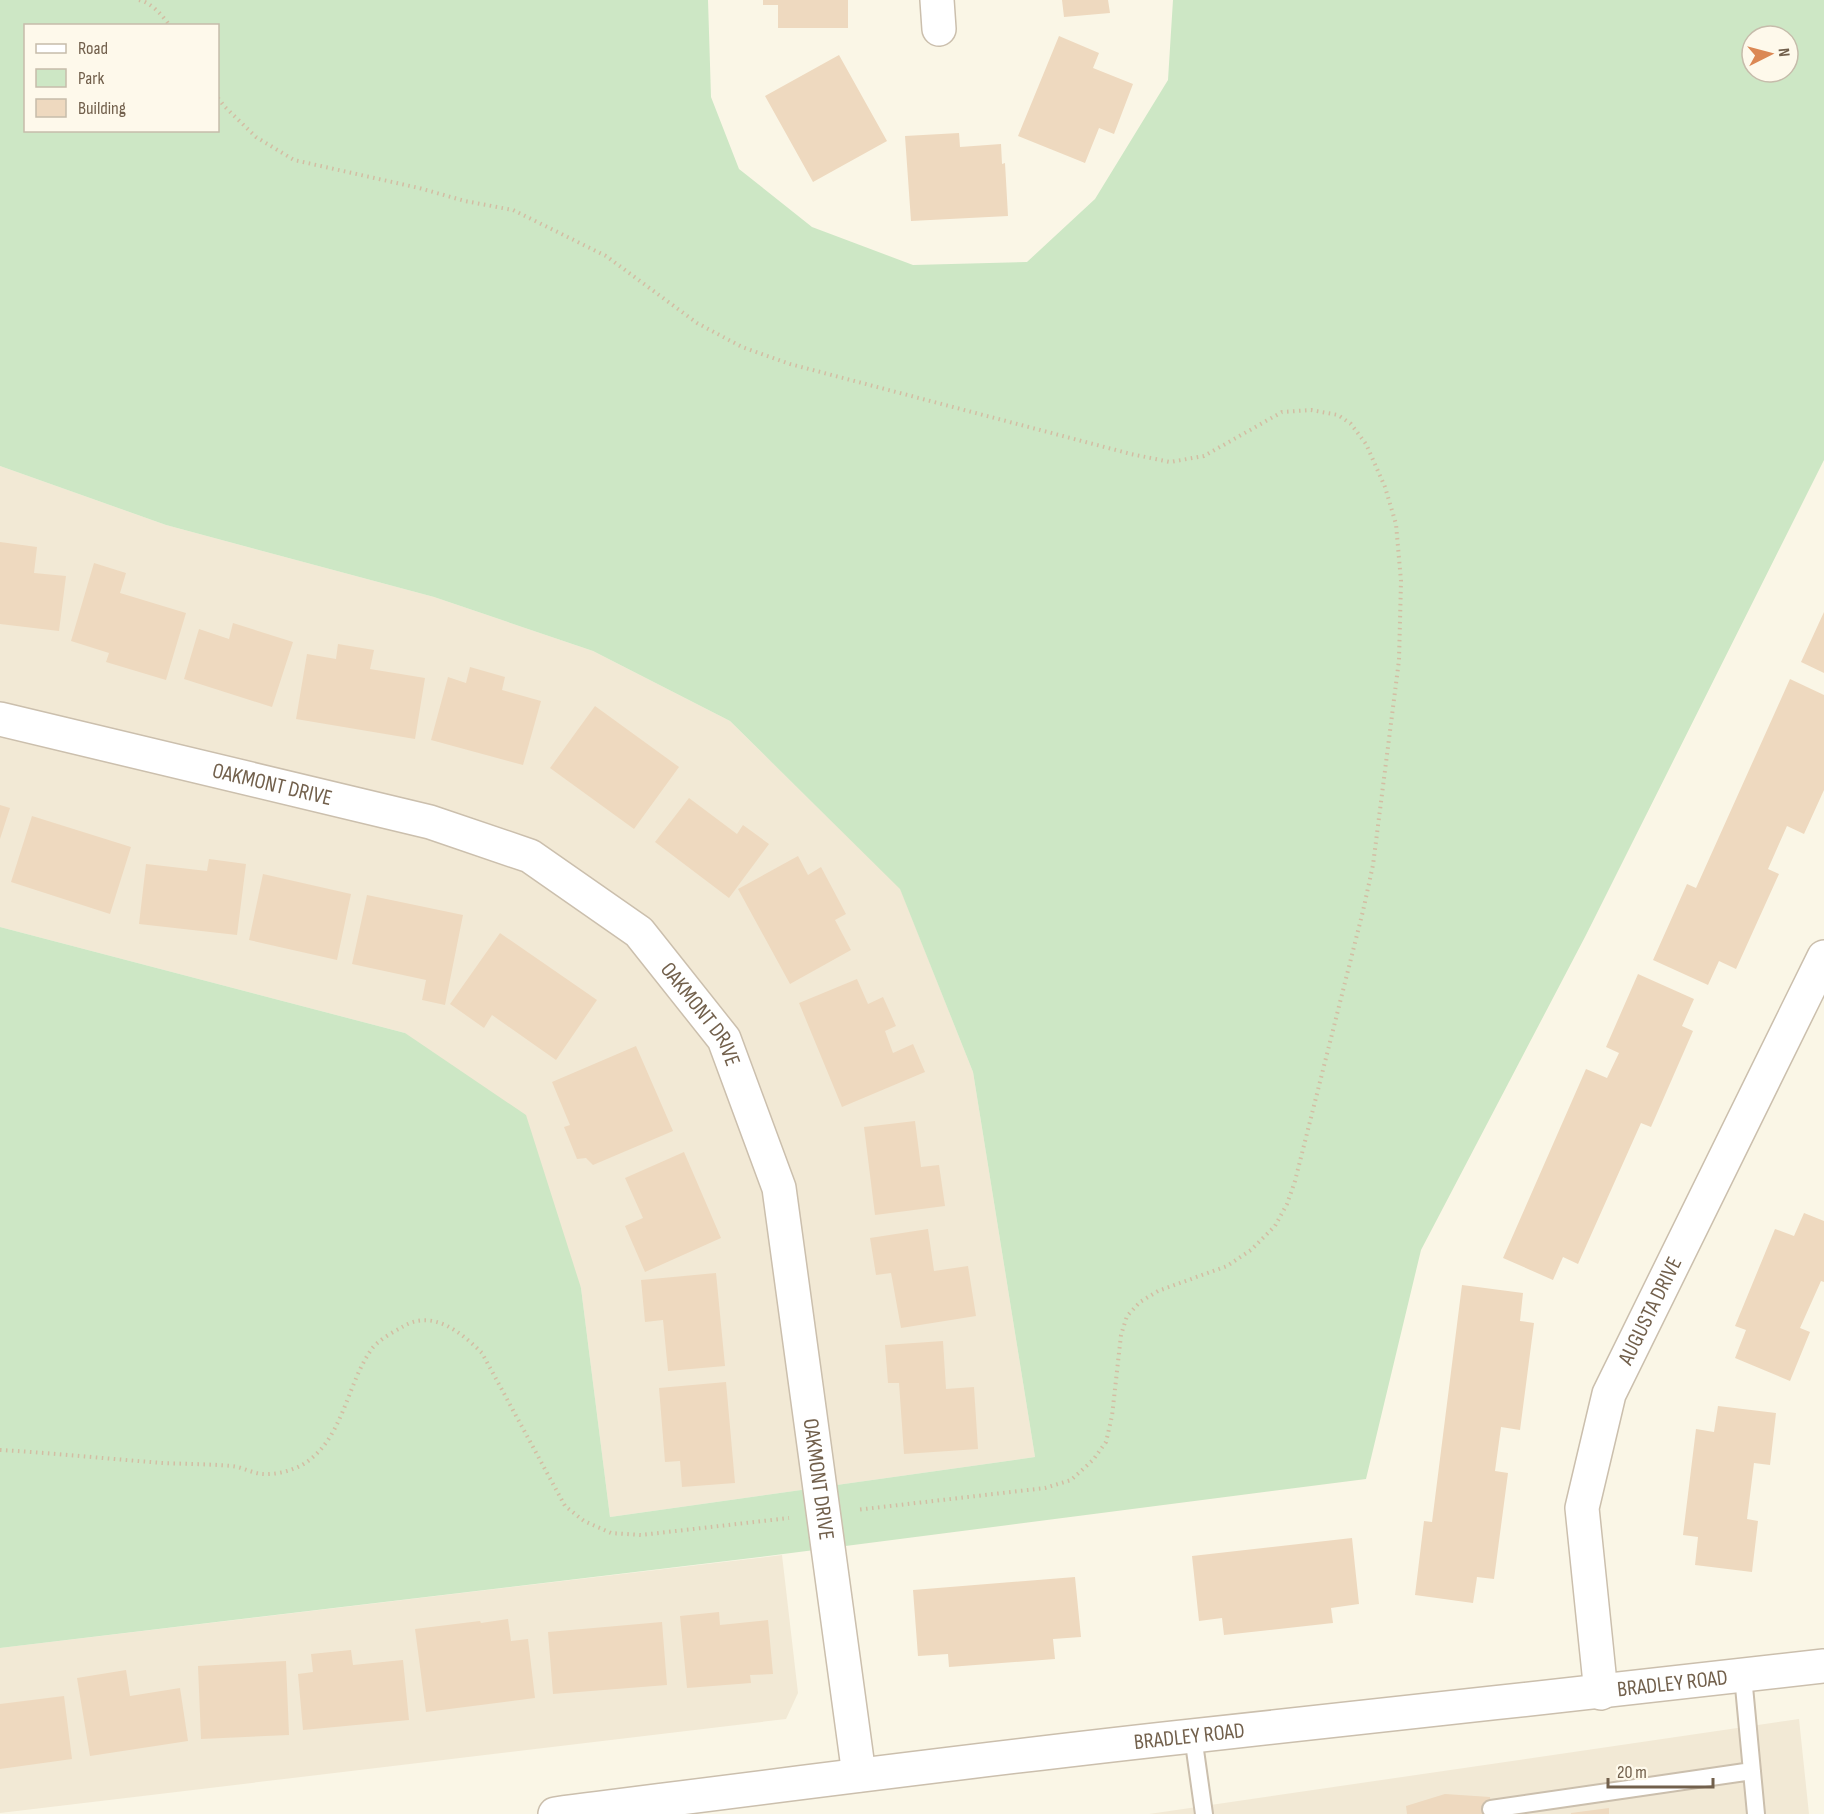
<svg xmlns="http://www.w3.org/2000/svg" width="1824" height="1814" font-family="'Sofia Sans Condensed',sans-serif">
	<rect width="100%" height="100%" fill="#faf6e6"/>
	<path fill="#f2e9d5" d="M0 466 166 525 434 597 593 651 730 721 900 888 973 1072 1035 1457 610 1517 581 1288 405 1033 0 927Z
		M782 1555 798 1693 786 1719 0 1813V1648Z
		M1799 1719 1809 1814H1149Z"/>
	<path fill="#cde7c5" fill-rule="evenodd" d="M0 0H708L711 97 739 169 812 227 913 265 1027 262 1095 199 1168 80 1173 0H1824V460L1586 935 1421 1250 1366 1479 760 1557 0 1648V927L405 1033 526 1115 581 1288 610 1517 1035 1457 973 1072 900 889 730 721 593 651 434 597 166 525 0 466ZM26 26H218V130H26ZM1752 36H1788V72H1752Z"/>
	<path fill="#eed9bf" d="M763 0H848V28H778V5H763Z
		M1062 0H1108L1110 13 1064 17Z
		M1059 36 1099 53 1093 68 1133 84 1114 134 1099 128 1085 163 1018 136Z
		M839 55 887 141 813 182 765 96Z
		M959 133 960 147 1001 144 1002 164 1005 163 1008 216 911 221 905 136Z
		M0 542 37 547 34 573 66 576 59 631 0 624Z
		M94 563 126 573 120 593 186 613 166 680 106 662 109 653 71 641Z
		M1824 612V673L1801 662Z
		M233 623 293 642 272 707 184 679 199 629 229 639Z
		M338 644 374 650 370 669 425 678 415 739 296 719 307 654 336 659Z
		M470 667 505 677 502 690 541 701 523 765 431 740 448 677 466 683Z
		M1790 679 1824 695V790L1804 834 1787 826 1768 869 1779 874 1736 969 1719 961 1708 985 1653 960 1687 884 1696 888Z
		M595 706 679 767 634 829 550 768Z
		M689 798 737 834 743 825 769 844 729 898 655 842Z
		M0 805 10 808 0 839Z
		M32 816 131 847 110 914 11 882Z
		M798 856 808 875 821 867 846 914 835 920 851 950 790 984 738 889Z
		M209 859 246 864 237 935 139 924 146 864 207 871Z
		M263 874 351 894 337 960 249 940Z
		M367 895 463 915 445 1005 422 1000 426 980 352 964Z
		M500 933 597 1000 556 1060 492 1015 484 1028 450 1004Z
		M1638 974 1694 999 1682 1026 1693 1031 1651 1127 1641 1123 1578 1264 1563 1257 1553 1280 1503 1258 1586 1069 1607 1078 1619 1053 1606 1047Z
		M857 979 868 1004 883 997 896 1026 885 1031 893 1053 913 1044 925 1072 842 1107 799 1003Z
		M636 1046 673 1131 593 1165 586 1158 577 1159 564 1127 570 1125 552 1082Z
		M915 1121 921 1167 939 1165 945 1206 875 1215 864 1127Z
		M684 1152 721 1238 645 1272 625 1226 643 1218 625 1178Z
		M1804 1213 1824 1221V1282L1821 1281 1800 1328 1810 1332 1790 1381 1735 1358 1746 1330 1735 1326 1775 1229 1794 1236Z
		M928 1229 934 1271 968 1266 976 1316 901 1328 891 1273 876 1275 870 1238Z
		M716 1273 725 1366 668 1371 663 1320 645 1322 641 1280Z
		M1462 1285 1523 1293 1520 1321 1534 1323 1520 1430 1501 1427 1495 1471 1508 1473 1494 1579 1477 1577 1473 1603 1415 1595 1424 1521 1432 1522Z
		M943 1341 946 1389 974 1387 978 1449 904 1454 899 1383H888L885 1345Z
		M726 1382 735 1483 682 1487 680 1461 665 1462 659 1388Z
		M1718 1406 1776 1413 1770 1465 1754 1463 1747 1519 1758 1521 1752 1572 1695 1565 1698 1537 1683 1535 1696 1429 1714 1432Z
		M1352 1538 1359 1604 1331 1608 1333 1623 1224 1635 1222 1618 1199 1621 1192 1556Z
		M1075 1577 1081 1637 1053 1639 1055 1659 949 1667 948 1654 918 1656 913 1590Z
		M719 1612 720 1625 768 1620 773 1674 750 1675 751 1683 687 1688 680 1616Z
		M508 1619 511 1641 528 1639 535 1698 426 1712 415 1629 480 1621 481 1623Z
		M662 1622 667 1685 553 1694 548 1632Z
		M351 1650 353 1665 403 1660 409 1720 303 1730 298 1674 313 1672 311 1654Z
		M286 1661 289 1735 201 1739 198 1666Z
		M126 1670 130 1696 180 1688 188 1741 90 1756 77 1678Z
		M64 1696 72 1759 0 1769V1704Z
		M1445 1794 1490 1797 1492 1814H1407L1406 1806Z
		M1609 1808V1814H1571V1813Z"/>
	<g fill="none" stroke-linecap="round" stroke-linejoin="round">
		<g stroke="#cbbfad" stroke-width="20">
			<path id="service" d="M1743 1676 1756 1814
				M1193 1736 1204 1814
				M1491 1809 1752 1771"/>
		</g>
		<g stroke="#cbbfad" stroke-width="36">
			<g id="minor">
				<path d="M937 0 939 29"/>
				<path id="s1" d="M0 719 430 822 530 856 639 932 724 1039 779 1188 859 1775"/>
				<path id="s2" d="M1601 1693 1582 1508 1609 1394 1824 957"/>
			</g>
		</g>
		<g stroke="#cbbfad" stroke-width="36">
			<g id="tertiary">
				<path id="s3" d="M555 1814C767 1787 979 1759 1192 1736 1403 1712 1613 1691 1824 1666"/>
			</g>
		</g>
		<path stroke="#d3bda3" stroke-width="4" stroke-dasharray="1.5 4.5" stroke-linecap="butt" d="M139 0C152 3 162 15 170 26
			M218 98 224 106 256 137 294 160 419 188 465 201 513 210 606 256 697 323 742 347 790 364 1131 454 1170 462 1204 456 1282 412 1311 410 1338 415 1351 424 1366 444 1385 487 1396 524 1401 581 1399 660 1373 865 1363 911 1295 1181 1287 1204 1275 1226 1251 1250 1227 1266 1158 1291 1140 1302 1127 1316 1121 1335 1112 1416 1106 1442 1093 1460 1071 1480 1045 1488 856 1510
			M0 1450C54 1453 109 1459 163 1463 186 1464 209 1464 232 1466 242 1467 252 1473 262 1474 275 1475 291 1471 302 1465 343 1441 346 1386 371 1350 378 1340 393 1332 404 1326 433 1309 462 1333 482 1353L565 1506 584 1521 611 1533 641 1535 789 1518"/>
		<use href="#service" stroke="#fff" stroke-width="16"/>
		<use href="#minor" stroke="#fff" stroke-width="33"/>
		<use href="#tertiary" stroke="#fff" stroke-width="33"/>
	</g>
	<g text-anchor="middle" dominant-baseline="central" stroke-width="5" stroke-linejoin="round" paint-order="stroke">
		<g font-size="22" fill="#72604c" stroke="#fef9eb">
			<text stroke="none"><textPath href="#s1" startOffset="280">OAKMONT DRIVE</textPath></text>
			<text stroke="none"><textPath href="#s1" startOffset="784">OAKMONT DRIVE</textPath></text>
			<text stroke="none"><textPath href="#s2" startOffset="396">AUGUSTA DRIVE</textPath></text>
			<text stroke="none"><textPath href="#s1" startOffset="1270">OAKMONT DRIVE</textPath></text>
			<text stroke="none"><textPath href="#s3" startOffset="1125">BRADLEY ROAD</textPath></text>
			<text stroke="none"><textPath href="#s3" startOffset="639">BRADLEY ROAD</textPath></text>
		</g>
	</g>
	<rect x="24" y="24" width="195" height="108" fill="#fef9eb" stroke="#c6bcab" stroke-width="1.5"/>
	<rect x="36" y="44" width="30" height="9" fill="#ffffff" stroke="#c6bcab" stroke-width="1.5"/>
	<text x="78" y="54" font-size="18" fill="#72604c">Road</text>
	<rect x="36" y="69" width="30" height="18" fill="#cde7c5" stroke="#c6bcab" stroke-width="1.5"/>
	<text x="78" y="84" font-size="18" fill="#72604c">Park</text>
	<rect x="36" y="99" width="30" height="18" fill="#eed9bf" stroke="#c6bcab" stroke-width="1.5"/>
	<text x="78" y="114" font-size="18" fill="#72604c">Building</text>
	<g transform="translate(1770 54) rotate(84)"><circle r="28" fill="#fef9eb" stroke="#c6bcab" stroke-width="1.5"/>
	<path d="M0-4.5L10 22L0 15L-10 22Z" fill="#db8854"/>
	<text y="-9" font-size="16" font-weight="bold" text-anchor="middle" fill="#72604c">N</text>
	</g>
	<path d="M1608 1778v9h105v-9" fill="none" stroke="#72604c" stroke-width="3"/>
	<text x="1617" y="1778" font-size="18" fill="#72604c" stroke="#fef9eb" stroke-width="4.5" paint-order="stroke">20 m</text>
</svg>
